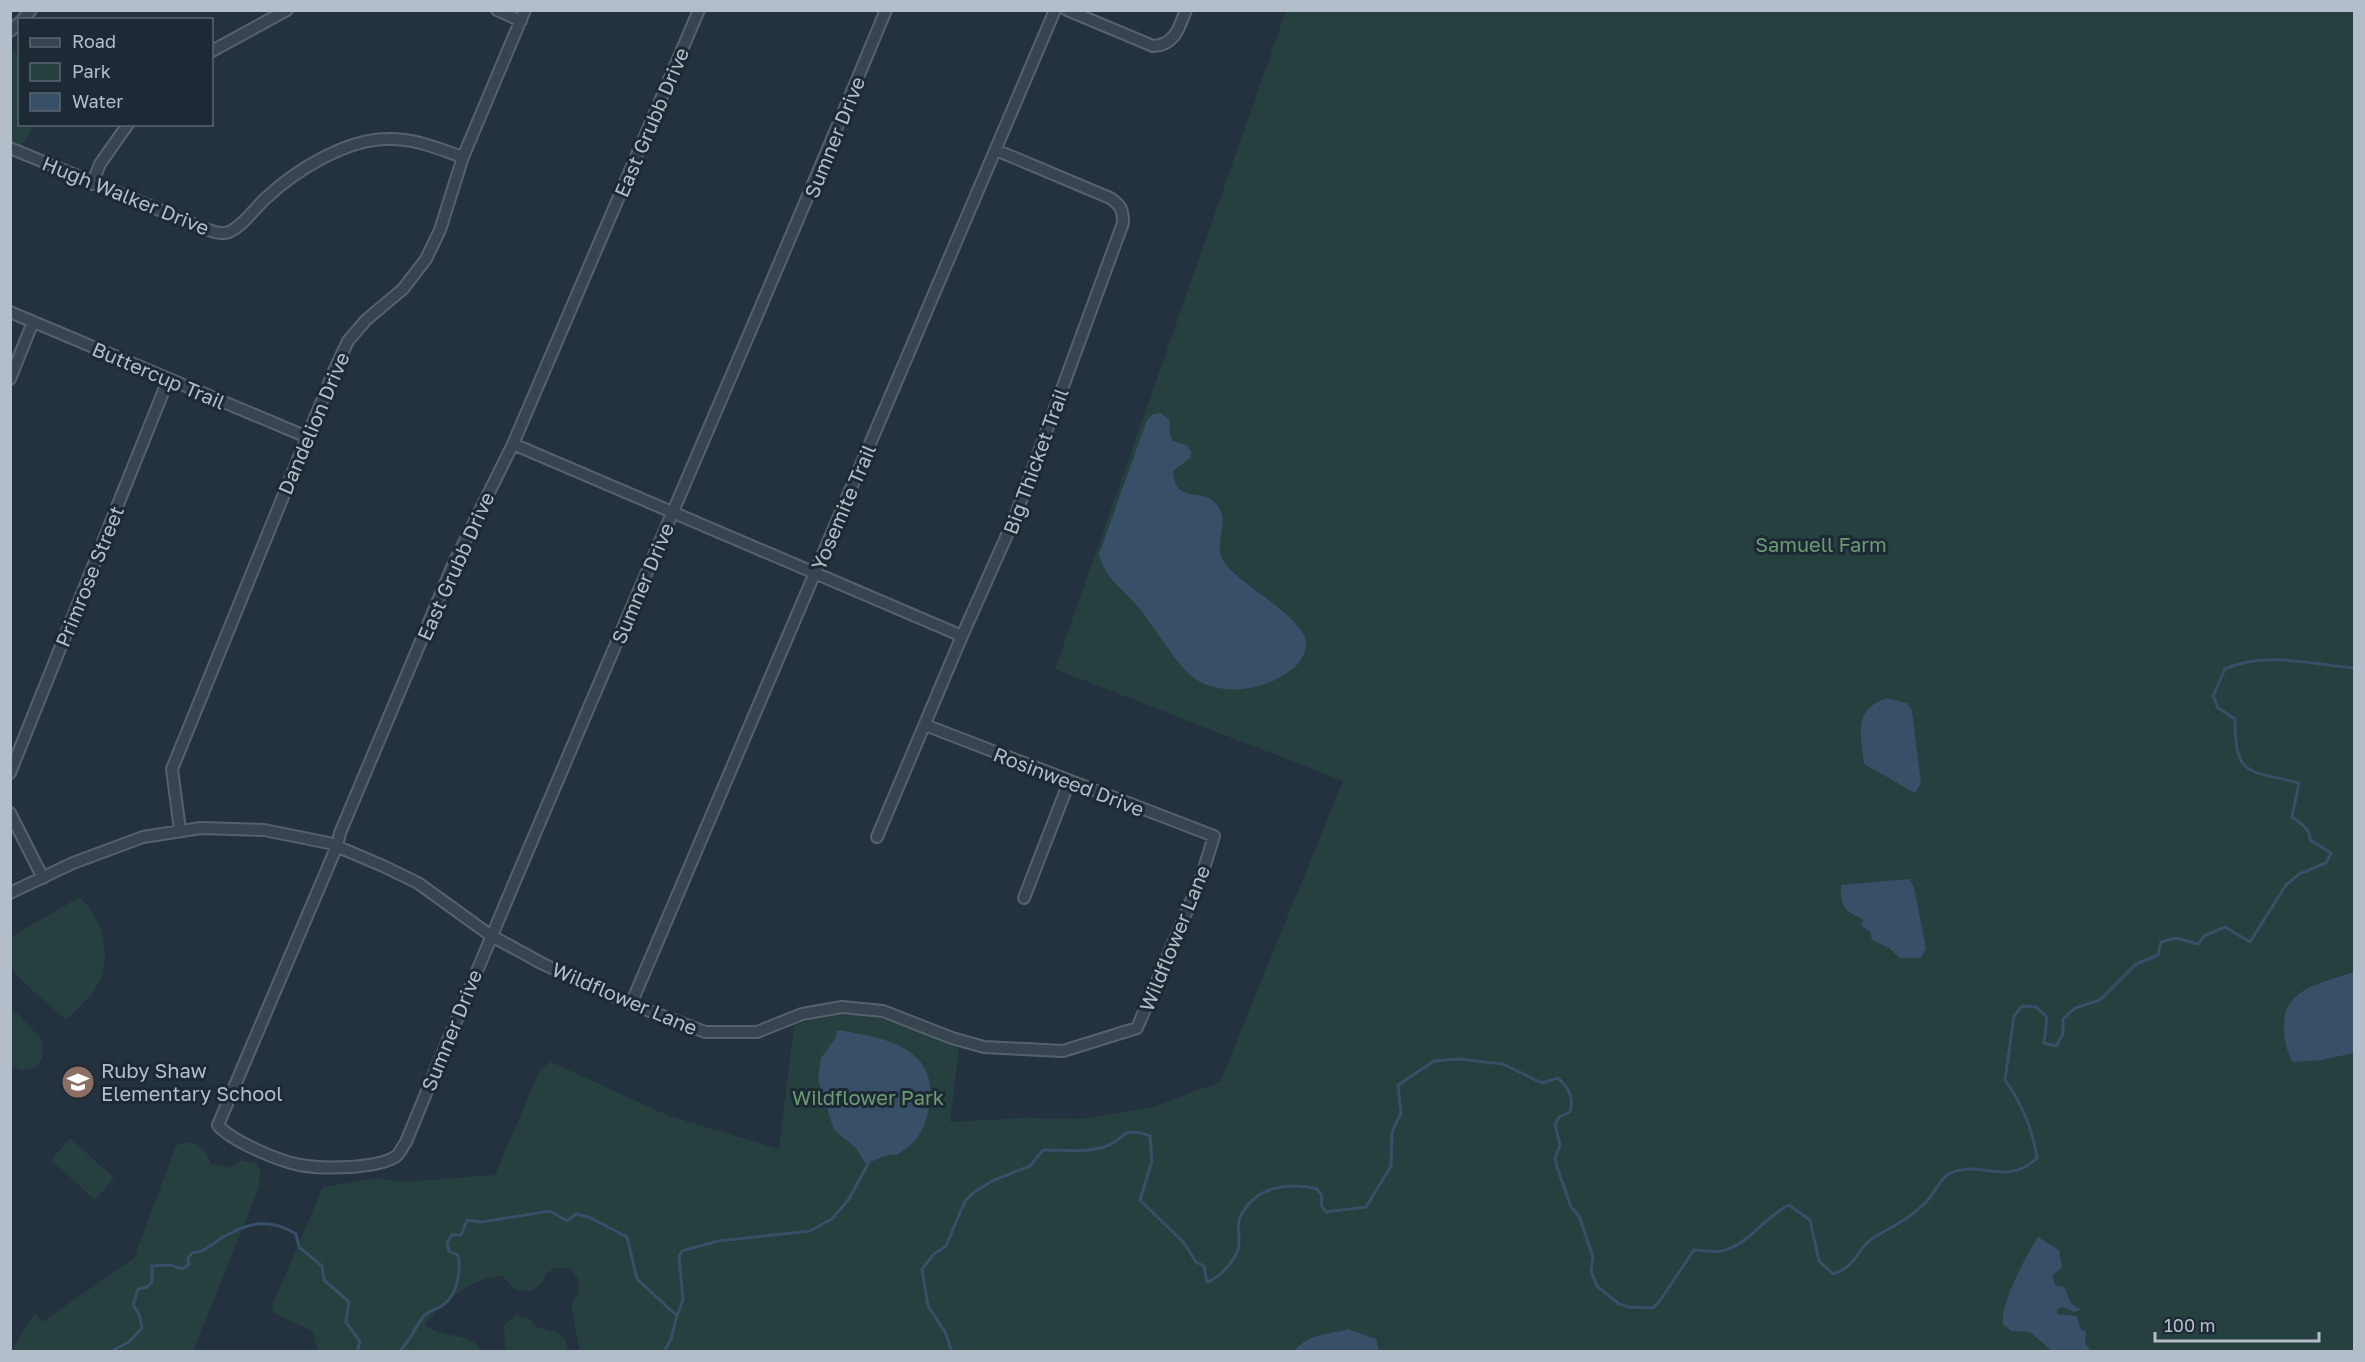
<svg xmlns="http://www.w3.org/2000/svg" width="2365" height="1362" font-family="'Golos Text',sans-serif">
	<rect width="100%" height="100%" fill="#24323f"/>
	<path fill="#264040" d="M1286 11H2354V1351L580 1352 571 1306 578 1292 579 1280 570 1269 556 1268 546 1273 541 1284 529 1292 515 1289 502 1276C477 1275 439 1304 425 1324 439 1340 471 1330 482 1351L412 1352 410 1348 409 1352H318L313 1331 274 1313 272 1306 323 1187 379 1178 401 1182 495 1175 540 1070 551 1062 669 1116 779 1149 794 1025C863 1002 895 1022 959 1048L950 1122 1023 1118 1083 1119 1153 1107 1220 1082 1343 781 1055 669Z
		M12 50 19 56 20 124 35 125 22 145 11 140Z
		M80 897C102 919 113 955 98 984 91 998 77 1009 66 1020L19 978 11 965V937Z
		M11 1011 19 1015 43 1041 42 1058 36 1067 23 1070 11 1066Z
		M70 1138 114 1178 95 1200 51 1160Z
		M184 1142C201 1143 205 1149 211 1164L230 1168 240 1160 257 1164 260 1171 259 1187 193 1351H11L35 1313 42 1322 134 1258 176 1146Z
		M516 1315 530 1319 535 1327 556 1332 566 1340 567 1351H506L504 1326Z"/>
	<path fill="#374f67" d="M1160 413 1169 419 1170 436 1173 441 1187 445 1191 452 1190 458 1173 471C1176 507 1204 485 1218 506 1232 525 1209 544 1227 566 1243 586 1308 620 1306 645 1304 662 1293 670 1279 678 1251 693 1208 696 1185 670 1168 651 1155 628 1139 608 1124 590 1104 578 1099 554L1147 420 1153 414Z
		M1887 698 1907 703 1912 711 1921 783 1915 793 1864 764C1861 735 1852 710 1887 698Z
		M1909 879 1914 887 1926 948 1921 958H1900L1889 948 1872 940 1870 932 1862 926 1863 919C1843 911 1841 906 1841 885Z
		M2354 972V1053L2321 1060 2293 1062C2286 1050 2284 1040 2284 1026 2282 988 2326 982 2354 972Z
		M837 1030C845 1030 851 1033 859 1034 903 1041 941 1060 928 1112 923 1133 915 1145 896 1155 883 1153 877 1162 865 1163L856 1148 834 1130 818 1080 821 1058 836 1037Z
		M2038 1237 2059 1250 2062 1267 2052 1276 2056 1286 2064 1287C2070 1299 2069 1306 2082 1309L2074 1312 2062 1307 2057 1310V1314L2077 1316 2081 1330 2086 1331 2085 1343 2091 1351H2052L2030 1332 2011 1331 2003 1324C2000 1303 2026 1256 2038 1237Z
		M1348 1329 1376 1339 1379 1351H1294C1310 1333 1327 1335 1348 1329Z"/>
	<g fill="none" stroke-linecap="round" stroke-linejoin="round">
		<path stroke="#374f67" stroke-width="3" d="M677 1316 683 1300 679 1256 682 1251 718 1241 810 1231 832 1219 849 1199 869 1162
			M109 1352 129 1342 142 1328 139 1314 133 1305 138 1289 147 1287 152 1282V1266L170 1265 183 1269 189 1264 188 1258 192 1253C207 1252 213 1242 225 1236 250 1222 272 1218 296 1234L299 1247 322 1266 324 1280 349 1302 346 1322 360 1342 357 1352
			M399 1352C410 1341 414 1329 423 1317 427 1311 437 1310 443 1305 458 1295 461 1271 458 1255L449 1251 447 1242 452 1235H461L467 1220 481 1222 550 1211 567 1221 576 1214 589 1217 627 1237 637 1279 677 1316 671 1339 664 1352
			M952 1352 945 1332 928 1306 922 1269 934 1254 946 1246 965 1201 973 1193 992 1181 1030 1166 1043 1150C1063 1150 1084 1153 1104 1147 1127 1140 1119 1125 1150 1136L1152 1161 1140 1200 1184 1243 1196 1262 1204 1266 1207 1282C1219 1278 1233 1263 1238 1250 1241 1240 1236 1226 1240 1217 1255 1186 1288 1182 1317 1189L1322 1196 1321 1205 1326 1212 1366 1207 1391 1166 1392 1132 1401 1113 1398 1085 1434 1061 1458 1059 1503 1064 1542 1083 1558 1078C1569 1088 1574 1097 1570 1112L1559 1117 1555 1125 1560 1145 1555 1158 1557 1167 1571 1207 1579 1216 1593 1257 1591 1271 1597 1286 1619 1304 1629 1307 1653 1308 1659 1302 1694 1250C1702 1250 1714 1253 1722 1251 1750 1244 1764 1217 1789 1205L1810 1220 1819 1261 1833 1274C1859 1265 1855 1250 1873 1238 1891 1227 1911 1218 1926 1202 1933 1195 1938 1183 1946 1176 1973 1156 2006 1189 2037 1158 2033 1130 2022 1104 2005 1080L2014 1016 2022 1006 2036 1007 2047 1017 2044 1043 2056 1046 2063 1034V1019L2075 1008 2100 1000 2136 964 2158 955 2161 942 2176 938 2198 944 2204 936 2225 927 2250 942 2286 885 2299 874 2326 863 2331 853 2310 840C2311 829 2300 823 2292 817L2299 783C2248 770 2235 778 2235 719L2218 708 2213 696 2225 669C2264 651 2313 664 2354 668"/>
		<g stroke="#56616d" stroke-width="14">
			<path id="street" d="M497 10 521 21
				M699 10 513 444 453 565 340 833 337 846 218 1125C231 1141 279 1161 300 1165 322 1169 375 1169 395 1157 400 1154 402 1147 406 1142 561 763 729 389 886 10
				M1067 10 1153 46C1175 45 1179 28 1186 10
				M22 20 31 10
				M10 31 20 22
				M212 51 287 10
				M10 148 203 228C211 231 220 235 229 232 243 226 255 208 266 198 296 170 346 139 388 139 414 138 439 149 463 157
				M92 184 100 164 128 124
				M10 312 307 437
				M10 379 33 322
				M513 444 962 636
				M10 773 168 380
				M10 813 43 878
				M180 830 172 769 335 369 348 341 366 320 403 289 426 259 440 230 463 157 525 10
				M877 837 962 636 1015 517 1123 223C1123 210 1121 205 1110 198L996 150
				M10 893 73 863 143 837 201 828 264 830 329 843 383 866 418 883 490 935 543 964 631 1004 705 1032H757L802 1014 842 1007 883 1011 952 1038 984 1047 1063 1051 1137 1028 1201 878 1214 836 925 725
				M1024 898 1069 782
				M631 1004 1055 10"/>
		</g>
		<use href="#street" stroke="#38444f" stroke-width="10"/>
	</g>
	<defs>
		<g id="school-disc" transform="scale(1.725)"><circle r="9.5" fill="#8d6e63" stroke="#1d2934"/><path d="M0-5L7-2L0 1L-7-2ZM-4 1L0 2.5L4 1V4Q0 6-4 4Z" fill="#fff"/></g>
	</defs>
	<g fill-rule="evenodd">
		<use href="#school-disc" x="78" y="1082"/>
	</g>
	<g text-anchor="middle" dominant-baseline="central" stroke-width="6" stroke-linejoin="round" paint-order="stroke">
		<g font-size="20" fill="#b4beca" stroke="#1d2934">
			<text transform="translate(651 122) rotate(-67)">East Grubb Drive</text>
			<text transform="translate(834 137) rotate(-68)">Sumner Drive</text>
			<text transform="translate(126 195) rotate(22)">Hugh Walker Drive</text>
			<text transform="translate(159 375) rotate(23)">Buttercup Trail</text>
			<text transform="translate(313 423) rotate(-67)">Dandelion Drive</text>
			<text transform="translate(1035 461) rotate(-70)">Big Thicket Trail</text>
			<text transform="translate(843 507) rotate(-67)">Yosemite Trail</text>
			<text transform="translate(455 566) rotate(-66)">East Grubb Drive</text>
			<text transform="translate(89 576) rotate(-68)">Primrose Street</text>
			<text transform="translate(642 583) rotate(-67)">Sumner Drive</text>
			<text transform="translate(1069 781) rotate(21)">Rosinweed Drive</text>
			<text transform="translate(1174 938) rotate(-68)">Wildflower Lane</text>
			<text transform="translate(625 998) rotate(23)">Wildflower Lane</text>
			<text transform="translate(451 1030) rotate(-68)">Sumner Drive</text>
		</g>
		<g font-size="20" fill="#6a9c71" stroke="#1d2934">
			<text x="1821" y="544">Samuell Farm</text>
			<text x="868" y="1097">Wildflower Park</text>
		</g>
		<g font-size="20" fill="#b4beca" stroke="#1d2934" text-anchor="start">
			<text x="101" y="1070">Ruby Shaw<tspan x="101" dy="23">Elementary School</tspan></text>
		</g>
	</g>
	<rect width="2365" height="1362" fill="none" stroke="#b4beca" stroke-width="24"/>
	<rect x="18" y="18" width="195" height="108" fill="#1d2934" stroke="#596570" stroke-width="1.5"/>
	<rect x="30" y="38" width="30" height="9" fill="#38444f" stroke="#596570" stroke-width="1.5"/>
	<text x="72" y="48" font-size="18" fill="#b4beca">Road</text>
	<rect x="30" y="63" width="30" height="18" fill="#264040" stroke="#596570" stroke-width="1.5"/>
	<text x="72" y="78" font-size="18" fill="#b4beca">Park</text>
	<rect x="30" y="93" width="30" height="18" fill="#374f67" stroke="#596570" stroke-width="1.5"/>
	<text x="72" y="108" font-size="18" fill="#b4beca">Water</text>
	<path d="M2155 1332v9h164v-9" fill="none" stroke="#b4beca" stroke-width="3"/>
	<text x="2164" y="1332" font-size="18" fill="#b4beca" stroke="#1d2934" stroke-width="4.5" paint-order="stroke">100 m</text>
</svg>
